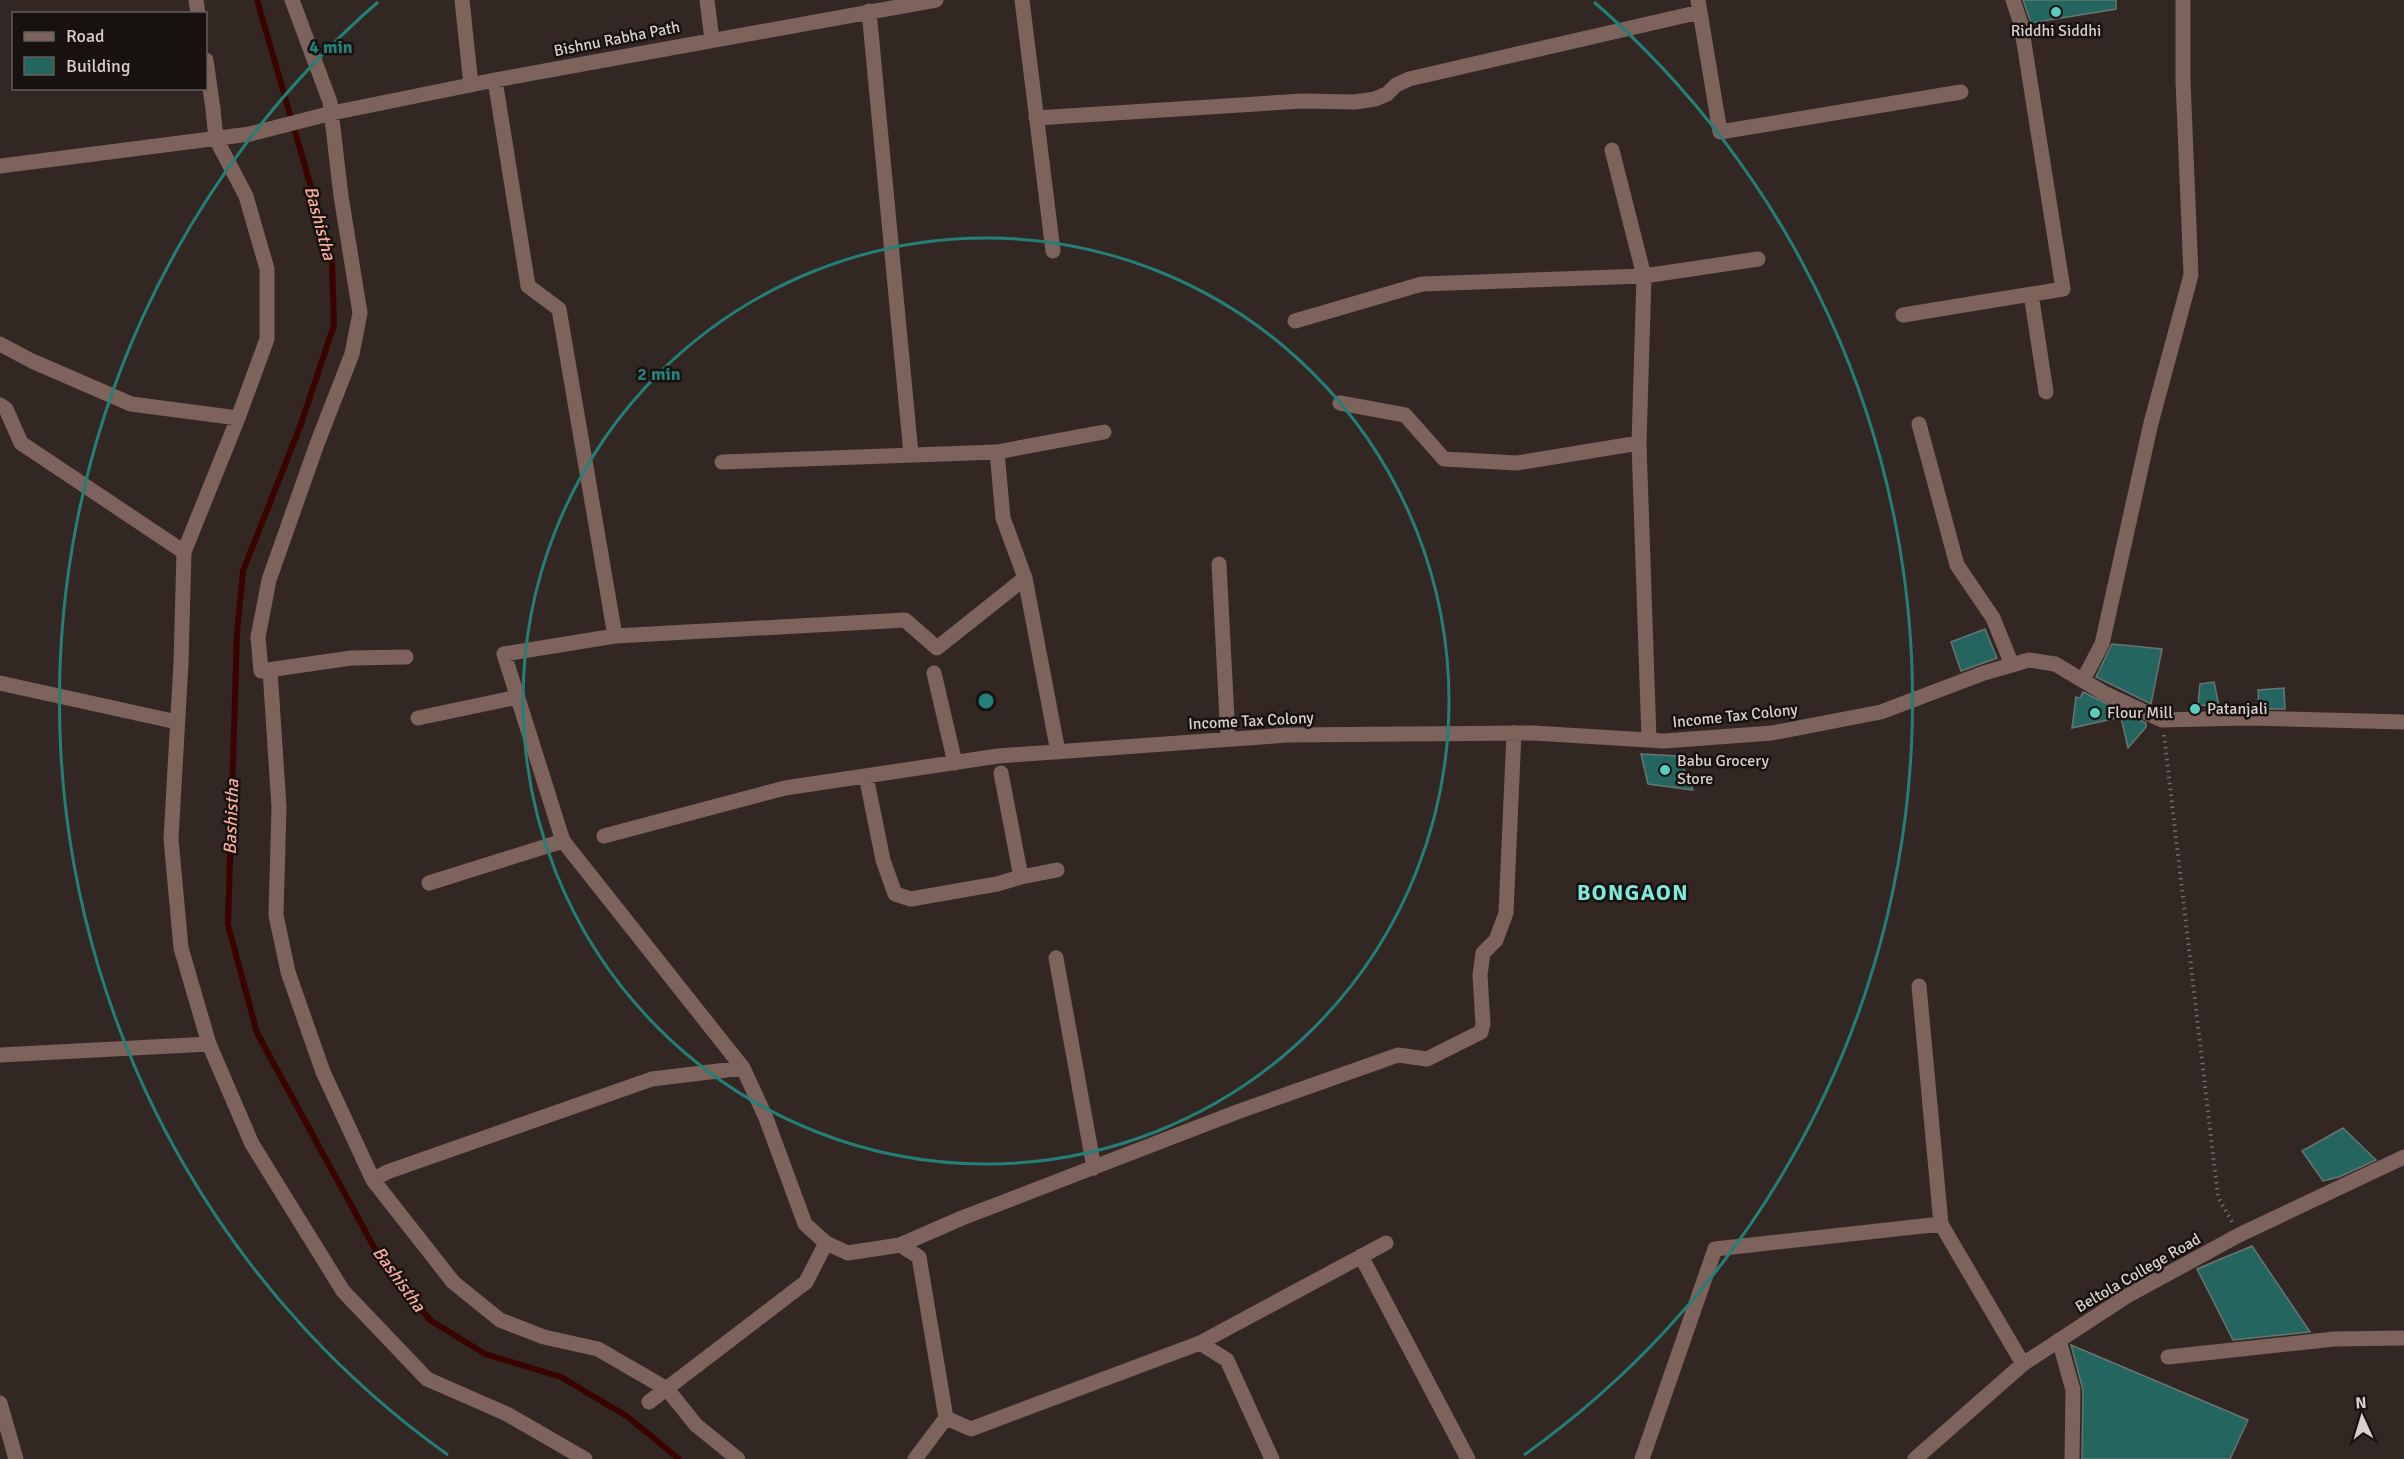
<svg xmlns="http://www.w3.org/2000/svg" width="2404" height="1459" font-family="Signika,sans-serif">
	<rect width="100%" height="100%" fill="#332724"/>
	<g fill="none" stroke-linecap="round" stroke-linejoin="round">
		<path stroke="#390300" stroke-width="6" d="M257 0 332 260 334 325 301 424 243 571 237 632 228 925 257 1033 381 1260 430 1320 485 1354 561 1377 628 1417 679 1459"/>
	</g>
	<path fill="#24665f" stroke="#667573" stroke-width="1.5" d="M2023 0H2116V9L2031 23Z
		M1985 629 1997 658 1961 671 1951 642Z
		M2112 644 2162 649 2151 704 2096 677Z
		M2214 682 2219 706 2198 705 2200 684Z
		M2284 688 2285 709H2259L2258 690Z
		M2083 692 2146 723V727L2128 748 2121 717 2072 728 2076 697 2080 698Z
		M1641 754 1678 756 1693 790 1648 784Z
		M2343 1128 2376 1160 2339 1177 2323 1181 2302 1151Z
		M2252 1246 2310 1332 2233 1340 2197 1269Z
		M2071 1345 2248 1420 2230 1459H2082L2083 1390Z"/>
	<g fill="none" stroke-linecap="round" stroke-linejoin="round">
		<path stroke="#746a67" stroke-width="4" stroke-dasharray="1.5 4.5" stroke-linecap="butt" d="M2164 735 2218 1197 2232 1222"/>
		<path stroke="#7e625c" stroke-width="15" d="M196 0 198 14
			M292 0 330 102 341 196 360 313 352 354 317 444 269 580 258 637 261 671 351 658 406 657
			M462 0 471 85
			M707 0 712 40
			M1022 0 1053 251
			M1698 0 1720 132 1961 92
			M869 11 911 454
			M206 60 213 109 216 139 246 196 267 269V339L238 418 184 552 181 663 171 839 181 948 209 1044 252 1144 343 1291 427 1379 507 1414 585 1459
			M495 80 528 286 559 309 615 636
			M1036 118 1302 101 1355 102 1375 99 1387 94 1396 85 1409 79 1700 12
			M1612 150 1644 276 1639 443 1649 740
			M0 166 250 134 332 113 495 80 936 0
			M2031 294 2046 392
			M1903 315 2063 289 2021 24 2013 0
			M1295 321 1422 284 1644 276 1758 259
			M0 344 32 361 131 404 238 418
			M1340 403 1405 415 1444 459 1517 463 1639 443
			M0 405 6 409 21 443 184 552
			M1919 424 1957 565 1993 618 2012 665
			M997 452 1104 432
			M722 462 997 452 1003 518 1025 578 1058 752
			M1219 564 1228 739
			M1025 578 937 648 905 620 615 636 504 654 563 841 743 1068 766 1118 805 1224 826 1243 848 1253 900 1245 919 1257 946 1418 971 1429 1200 1343 1227 1360 1272 1459
			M270 670 279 807 276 915 288 972 323 1072 373 1180 453 1282 500 1320 544 1337 598 1349 667 1389 696 1425 738 1459
			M934 673 955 763
			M2083 680 2102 644 2151 423 2191 275 2183 81V0
			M0 683 177 722
			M418 718 518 697
			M866 776 883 860 895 894 911 899 997 884 1021 877 1001 773
			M604 836 785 788 998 756 1288 735 1534 733 1664 741 1772 733 1881 712 1984 673 2029 660 2055 664 2104 693 2162 720 2247 718 2404 722
			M1021 877 1057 870
			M429 883 563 841
			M1056 958 1094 1168
			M1919 986 1941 1224
			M0 1055 209 1044
			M373 1180 387 1172 652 1079 743 1068
			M900 1245 962 1218 1237 1112 1398 1055 1427 1059 1481 1032 1483 1024 1480 975 1483 953 1496 940 1506 913 1514 733
			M1361 1256 1468 1459
			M2059 1340 2073 1390 2072 1459
			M1200 1343 1386 1243
			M2168 1357 2334 1339 2404 1338
			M649 1402 806 1282 826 1243
			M0 1403 16 1459
			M915 1459 946 1418
			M1642 1459 1715 1249 1941 1224 2023 1364
			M1915 1459 2023 1364 2127 1296 2239 1235 2404 1157"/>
	</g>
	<g fill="none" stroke="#237f78" stroke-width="3">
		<circle cx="986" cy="701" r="463"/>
		<path d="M448 1455A926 926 0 0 1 378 2M1594 2A926 926 0 0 1 1524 1455"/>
	</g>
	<g fill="#58cec0" stroke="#171110" stroke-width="2">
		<circle cx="2056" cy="12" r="6"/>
		<circle cx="2195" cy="709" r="6"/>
		<circle cx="2095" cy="713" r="6"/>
		<circle cx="1665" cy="770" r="6"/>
	</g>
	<g text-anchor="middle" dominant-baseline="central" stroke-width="5" stroke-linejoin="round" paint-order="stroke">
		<g font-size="16" fill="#d8d0ce" stroke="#171110" text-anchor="start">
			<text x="2056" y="31" text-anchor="middle">Riddhi Siddhi</text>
			<text x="2207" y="709">Patanjali</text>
			<text x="2107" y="713">Flour Mill</text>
			<text x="1677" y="761">Babu Grocery<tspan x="1677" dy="18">Store</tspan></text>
		</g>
		<g font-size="16" fill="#d8d0ce" stroke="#171110">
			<text transform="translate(617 39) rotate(-11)">Bishnu Rabha Path</text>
			<text transform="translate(1735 716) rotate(-6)">Income Tax Colony</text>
			<text transform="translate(1251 721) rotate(-3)">Income Tax Colony</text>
			<text transform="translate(2138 1273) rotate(-30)">Beltola College Road</text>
		</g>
		<g font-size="18" font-style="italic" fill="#f5aa9b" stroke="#171110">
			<text transform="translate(320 223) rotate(75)">Bashistha</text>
			<text transform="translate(231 817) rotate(-88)">Bashistha</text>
			<text transform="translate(399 1279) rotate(54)">Bashistha</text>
		</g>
		<g font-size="22" font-weight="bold" letter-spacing="1.5" fill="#80e9db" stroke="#171110">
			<text x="1633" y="892">BONGAON</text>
		</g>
	</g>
	<circle cx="986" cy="701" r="9" fill="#237f78" stroke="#171110" stroke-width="3"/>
	<g font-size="18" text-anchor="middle" font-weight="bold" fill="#237f78" stroke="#171110" stroke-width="5" stroke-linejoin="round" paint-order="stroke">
		<text x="331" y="53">4 min</text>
		<text x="659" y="380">2 min</text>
	</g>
	<rect x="12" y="12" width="195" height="78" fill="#171110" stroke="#645d5c" stroke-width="1.5"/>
	<rect x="24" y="32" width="30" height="9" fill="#7e625c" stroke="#645d5c" stroke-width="1.5"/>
	<text x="66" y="42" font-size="18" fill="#d8d0ce">Road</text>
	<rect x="24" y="57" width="30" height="18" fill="#24665f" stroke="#645d5c" stroke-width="1.5"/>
	<text x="66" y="72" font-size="18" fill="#d8d0ce">Building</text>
	<g transform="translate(2362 1417) rotate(356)" stroke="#171110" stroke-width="4.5" paint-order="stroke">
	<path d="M0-4.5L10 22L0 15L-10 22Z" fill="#d8d0ce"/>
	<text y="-9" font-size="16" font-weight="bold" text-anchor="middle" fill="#d8d0ce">N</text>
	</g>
</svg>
